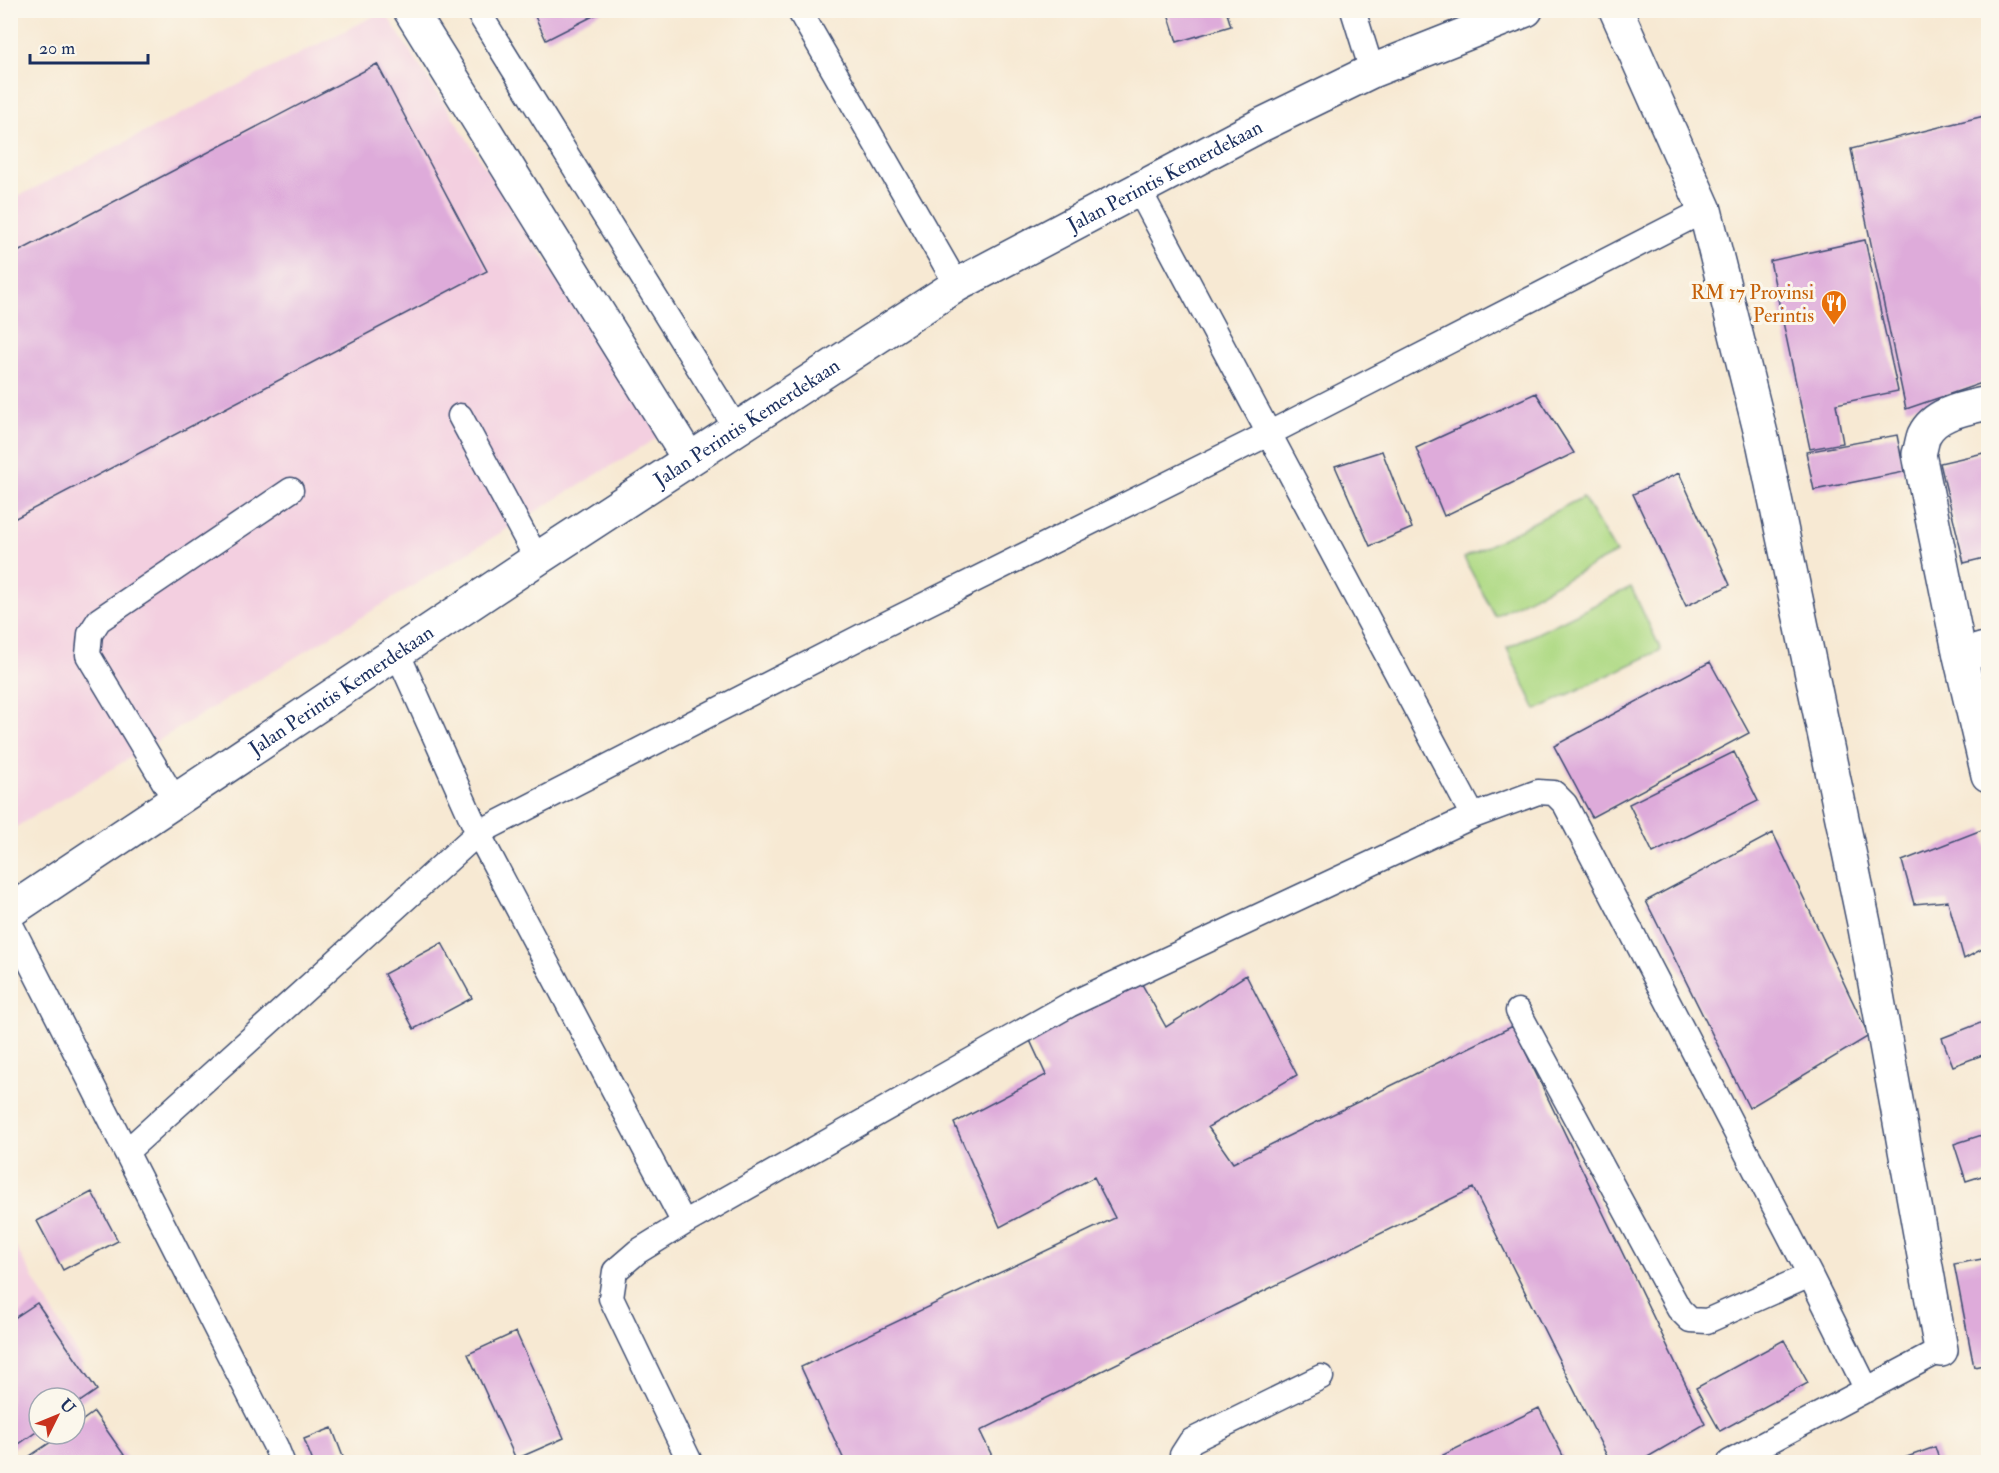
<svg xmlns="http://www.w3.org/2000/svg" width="1999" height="1473" font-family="'IM FELL Double Pica',serif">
	<rect width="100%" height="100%" fill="#fbf7ec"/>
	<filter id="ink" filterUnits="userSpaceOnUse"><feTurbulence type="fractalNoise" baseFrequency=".0167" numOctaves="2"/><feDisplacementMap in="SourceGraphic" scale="12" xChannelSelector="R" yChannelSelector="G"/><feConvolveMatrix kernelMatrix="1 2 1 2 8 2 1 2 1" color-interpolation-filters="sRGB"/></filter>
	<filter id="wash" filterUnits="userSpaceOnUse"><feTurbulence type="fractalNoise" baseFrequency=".008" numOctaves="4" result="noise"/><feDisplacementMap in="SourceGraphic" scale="24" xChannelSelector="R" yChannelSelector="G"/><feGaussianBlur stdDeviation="1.35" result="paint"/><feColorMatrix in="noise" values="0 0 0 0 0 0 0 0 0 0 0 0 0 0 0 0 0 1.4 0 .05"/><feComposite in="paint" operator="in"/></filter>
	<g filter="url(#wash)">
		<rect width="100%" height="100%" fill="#f7e9d3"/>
		<path fill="#f3cfe0" d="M384 11 660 436 11 830V200Z
			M10 1237 83 1364 11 1417H10Z"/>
		<path fill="#b0da86" stroke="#668472" stroke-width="1.5" d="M1583 497 1616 553 1495 616 1464 558Z
			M1631 587 1661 650 1536 710 1507 648Z"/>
		<g id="blocks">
			<path fill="#deabda" d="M532 10H605L546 40Z
				M1167 10H1226L1231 26 1177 42Z
				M377 64 487 271 10 521V256Z
				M1988 115V381L1906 409 1851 149Z
				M1865 240 1898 391 1836 404 1843 443 1810 449 1770 261Z
				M1536 393 1574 453 1444 516 1416 448Z
				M1897 435 1904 472 1814 490 1806 452Z
				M1382 451 1412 528 1370 546 1335 466Z
				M1988 452V557L1964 563 1940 463Z
				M1679 473 1730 585 1686 606 1633 494Z
				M1710 662 1749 733 1592 817 1554 746Z
				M1734 752 1758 801 1653 853 1629 804Z
				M1984 829 1988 857V946L1964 959 1948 901 1914 904 1902 861Z
				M1773 833 1869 1036 1749 1108 1646 901Z
				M442 943 472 998 414 1029 384 974Z
				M1246 975 1297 1075 1208 1127 1233 1163 1513 1026 1705 1424 1639 1462H1610L1473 1188 980 1431 995 1462H845L801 1367 1115 1218 1094 1177 1000 1227 954 1123 1046 1075 1028 1036 1139 979 1166 1027Z
				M1988 1020V1053L1953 1066 1942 1038Z
				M1988 1133V1174L1966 1181 1954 1144Z
				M92 1192 118 1241 63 1270 37 1221Z
				M1988 1258V1364L1974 1367 1954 1264Z
				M37 1303 97 1390 75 1405V1398H39V1430L10 1450V1321Z
				M516 1332 564 1438 516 1459 468 1354Z
				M1784 1340 1808 1383 1720 1431 1696 1388Z
				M1539 1408 1563 1456 1550 1462H1447L1443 1455Z
				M94 1412 129 1462H21L63 1434H75V1426Z
				M332 1428 345 1462H313L304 1439Z
				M1935 1447 1940 1462H1893Z"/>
		</g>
	</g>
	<g filter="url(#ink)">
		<use href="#blocks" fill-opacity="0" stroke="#3c4b70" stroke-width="1.5"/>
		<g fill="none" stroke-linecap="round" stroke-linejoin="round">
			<g stroke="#3c4b70" stroke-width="27">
				<path id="service" d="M477 10 736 428
					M799 10 957 285
					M1353 10 1372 71
					M1138 188 1473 816
					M460 416 537 559
					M397 652 478 833 684 1223 1069 1005 1473 816 1538 792 1554 793 1565 804 1810 1275 1867 1390
					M175 800 88 655 90 634 99 620 291 490
					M10 923 276 1447 282 1462
					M1518 1011 1679 1309 1690 1320 1707 1321 1810 1275
					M127 1151 478 833 872 631 1268 434 1705 210
					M684 1223 637 1252 615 1271 611 1298 690 1462
					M1184 1462 1182 1455 1191 1441 1321 1377
					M1730 1462 1941 1350"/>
			</g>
			<g stroke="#3c4b70" stroke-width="36">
				<path id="minor" d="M410 10 689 459
					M1616 10 1705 210 1764 446 1865 928 1941 1350
					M1988 403C1967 408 1935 412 1924 435 1922 440 1921 448 1919 454L1960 656 1988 775
					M1960 656 1988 648"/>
			</g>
			<g stroke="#3c4b70" stroke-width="36">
				<g id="trunk">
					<path id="s1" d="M10 911 537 559 957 285 1259 126 1372 71 1526 10"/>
				</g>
			</g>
			<use href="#service" stroke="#fff" stroke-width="24"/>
			<use href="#minor" stroke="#fff" stroke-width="33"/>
			<use href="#trunk" stroke="#fff" stroke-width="33"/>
		</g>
	</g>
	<defs>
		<g id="restaurant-pin" transform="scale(1.35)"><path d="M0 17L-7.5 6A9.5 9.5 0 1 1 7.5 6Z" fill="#e8710a" stroke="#fbf7ec"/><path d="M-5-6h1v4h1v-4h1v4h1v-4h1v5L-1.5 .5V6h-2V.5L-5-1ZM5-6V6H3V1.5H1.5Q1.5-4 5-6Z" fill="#fff"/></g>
	</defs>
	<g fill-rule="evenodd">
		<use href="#restaurant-pin" x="1834" y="303"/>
	</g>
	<g text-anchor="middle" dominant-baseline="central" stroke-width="6" stroke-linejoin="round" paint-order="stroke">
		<g font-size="20" fill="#1b2f5e" stroke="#fbf7ec">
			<text stroke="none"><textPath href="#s1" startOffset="1370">Jalan Perintis Kemerdekaan</textPath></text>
			<text stroke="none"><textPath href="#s1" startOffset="884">Jalan Perintis Kemerdekaan</textPath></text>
			<text stroke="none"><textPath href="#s1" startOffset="398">Jalan Perintis Kemerdekaan</textPath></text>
		</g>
		<g font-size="20" fill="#c56008" stroke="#fbf7ec" text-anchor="end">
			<text x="1814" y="292">RM 17 Provinsi<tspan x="1814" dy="23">Perintis</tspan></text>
		</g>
	</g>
	<rect width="1999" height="1473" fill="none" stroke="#fbf7ec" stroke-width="36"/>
	<g transform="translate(57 1416) rotate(47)"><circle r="28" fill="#fbf7ec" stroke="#a1a7b3" stroke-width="1.5"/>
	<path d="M0-4.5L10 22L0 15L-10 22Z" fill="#c8321e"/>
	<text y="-9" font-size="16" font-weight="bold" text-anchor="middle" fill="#1b2f5e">U</text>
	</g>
	<path d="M30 54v9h118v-9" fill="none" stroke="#1b2f5e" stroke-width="3"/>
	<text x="39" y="54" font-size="18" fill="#1b2f5e" stroke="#fbf7ec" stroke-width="4.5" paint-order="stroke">20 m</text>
</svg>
